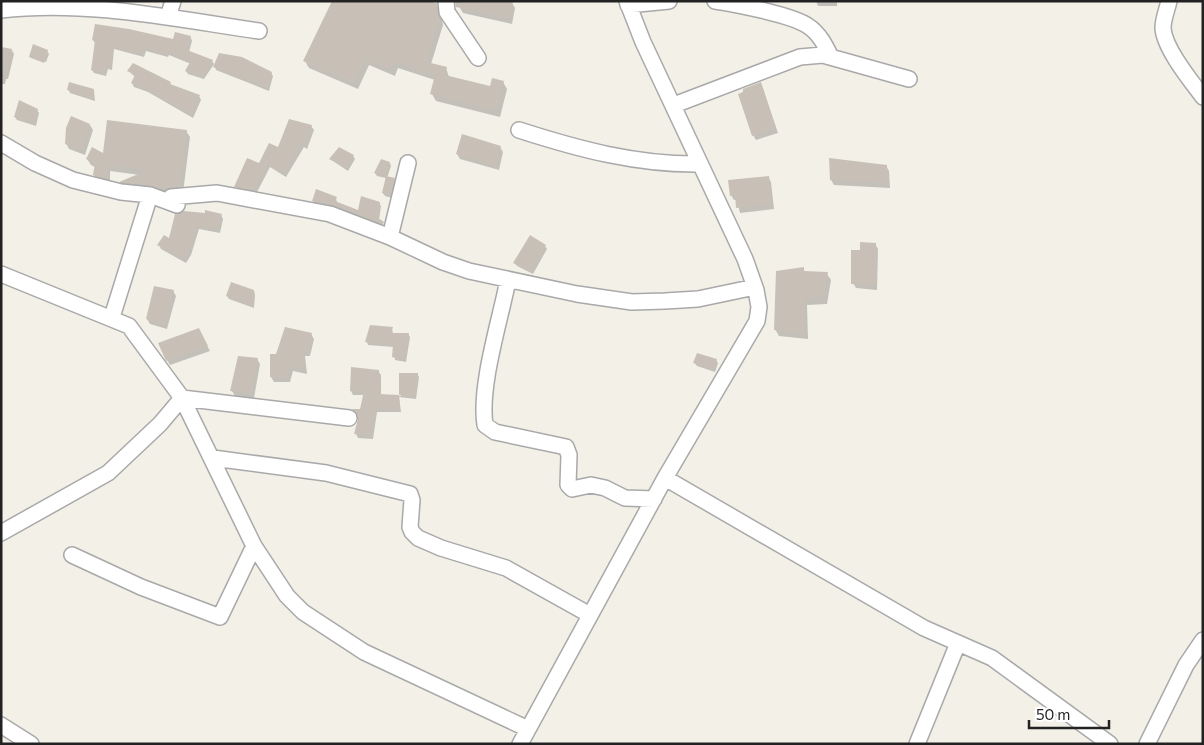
<svg xmlns="http://www.w3.org/2000/svg" width="1204" height="745" font-family="Commissioner,sans-serif">
	<rect width="100%" height="100%" fill="#f3f0e8"/>
	<path fill="#0003" d="M816 1H837V6H818Z
		M512 3 515 8 512 24 463 13 460 8Z
		M436 4 440 11 443 25 431 64 446 68 449 77 491 88 503 82 507 89 500 117 436 101 432 94 435 80 398 68 395 76 369 65 358 89 309 68 305 61Z
		M176 33 191 38 192 41 189 52 212 61 214 64 204 79 188 74 186 71 191 64 169 55 168 57 146 51 144 57 114 49 112 70 108 69 106 76 94 73 92 70 95 43 93 40H174Z
		M34 45 47 51 49 54 46 62 31 58Z
		M12 50 14 54 8 79 1 78Z
		M215 67 271 73 273 76 269 91 216 70Z
		M129 71 170 83 171 86 199 96 201 100 193 118 148 92 134 87 132 83 135 77Z
		M763 89 778 133 756 140 753 135Z
		M69 90H94L95 101 70 93Z
		M37 110 39 113 36 126 17 120 15 117Z
		M90 125 93 130 85 155 69 149 66 143Z
		M311 126 314 130 307 149 304 147 286 177 270 167 256 194 238 191 236 187 260 165Z
		M186 131 190 137 183 193 169 197 124 188 120 182 140 175 110 171V185L98 182 94 175 95 167 91 165 87 159Z
		M500 147 503 152 499 170 460 159 457 154Z
		M353 156 355 159 348 171 330 159Z
		M390 163 391 166 387 178 394 179 396 182 392 198 385 196 383 193 386 178 377 176 375 173Z
		M886 166 889 171 890 188 834 185 831 180Z
		M768 177 771 182 774 209 740 213 737 200H734L731 195Z
		M336 198 337 203 358 212 379 203 381 206 379 220 385 227 336 208 315 204 313 201Z
		M176 215H221L223 219 220 233 199 229 191 255 186 263 161 249 159 245 170 239Z
		M875 244 878 249 877 290 856 288 853 283Z
		M545 246 547 249 533 274 517 266 515 263Z
		M803 269 806 273 827 274 831 280 827 304 807 305 808 339 779 336 775 329Z
		M173 291 176 296 167 329 150 324 147 319Z
		M254 291 255 295 254 308 229 299 227 296Z
		M392 328 393 334H408L410 337 406 362 395 360 394 347 368 345 367 342Z
		M198 329 210 351 170 365 167 360Z
		M311 334 314 339 310 356H305L307 374 293 371 290 382H274L271 377 277 355Z
		M257 359 260 364 254 398 235 396 232 391Z
		M716 360 718 363 715 372 697 366 695 363Z
		M352 369 378 371 381 375V396H401L400 374H417L419 377 416 399 399 397 401 412H377L373 439 358 438 356 434 359 417 354 410H361L364 395H353L351 391Z"/>
	<path fill="#c8c0b7" d="M332 1H425L437 3 439 17 427 62 447 67 445 75 490 86 492 78 504 81 496 111 430 94 435 75 394 62 391 70 365 59 354 83 303 61Z
		M455 1H513L509 19 456 7Z
		M95 24 129 29 173 39 175 32 191 36 187 50 213 60 202 77 185 71 190 62 168 52 167 55 144 48 143 55 113 47 111 68 107 67 105 74 91 70 95 41 92 40Z
		M33 44 48 50 44 63 29 57Z
		M1 47 12 49 5 84H1Z
		M219 53 242 57 272 72 268 88 213 67Z
		M133 63 171 82 170 84 200 95 191 115 145 88 131 83 135 75 127 71Z
		M69 82 94 89V99L67 90Z
		M761 82 776 128 752 136 738 94 743 92V89Z
		M19 100 38 109 34 124 14 117Z
		M71 116 90 124 83 150 65 144 66 128Z
		M289 119 312 125 304 145 301 143 284 173 267 164 254 190 234 187 247 158 259 163 269 143 278 147Z
		M107 120 187 130 179 187 165 190 151 186 119 182 148 170 107 165 106 179 93 175 95 163 86 159 92 147 103 153Z
		M462 134 501 146 496 166 456 154Z
		M339 147 354 155 347 168 329 159Z
		M829 158 887 165 888 183 830 180Z
		M381 159 390 162 386 176 374 173Z
		M386 176 395 178 390 196 382 193Z
		M769 176 772 204 736 208 735 195 730 196 728 180Z
		M316 189 337 197 335 201 358 210 361 196 380 202 378 218 384 222 383 224 333 205 312 201Z
		M205 210 222 214 218 229 197 226 189 251 184 259 157 245 164 235 169 238 175 214 184 211 205 213Z
		M530 235 546 245 532 272 513 263Z
		M860 242 876 243 875 285 851 284V250H860Z
		M804 267V271L828 272 823 298H804L805 333 774 330 776 271Z
		M231 282 254 290 253 306 226 296Z
		M154 286 174 290 164 325 146 319Z
		M370 325 393 327 391 333H409L404 360 392 357 393 345 365 342Z
		M285 327 312 333 308 352 303 351 305 370 290 366 287 378 270 377V354H276Z
		M199 328 208 346 166 361 158 343Z
		M697 353 717 359 714 370 693 363Z
		M238 356 258 358 251 393 230 391Z
		M351 367 379 370 380 394 399 395 400 409H375L371 435 354 434 358 419 357 414 352 409H360L364 391H350Z
		M399 373H418L415 396 399 395Z"/>
	<g fill="none" stroke-linecap="round" stroke-linejoin="round">
		<g stroke="#a9a9a9" stroke-width="18">
			<path id="minor" d="M446 1 447 12 478 58
				M715 1C735 4 793 15 808 26 819 33 825 45 831 57
				M1169 1C1167 10 1163 19 1163 28 1164 48 1191 81 1203 97
				M628 5 669 1
				M1 10C87 0 175 19 259 31
				M168 17 173 1
				M674 105 800 57 823 55 909 79
				M519 130C578 149 637 165 700 164
				M1 143 35 163 73 180 121 192 150 195 177 205 171 197 217 193 330 214 390 237 443 262 469 271 577 294 632 302 665 301 698 299 755 287
				M390 237 408 163
				M1 274 129 326 182 398 254 546 287 596 303 612 364 652 528 729
				M508 280C500 321 479 386 485 425L495 432 566 447 569 455 568 485 572 489 591 485 605 488 625 498 654 499
				M112 317 150 195
				M213 458 326 473 410 494 412 500 410 527 412 532 418 538 441 548 506 568 590 615
				M665 478 924 628 992 658 1110 744
				M1 533 108 473 160 424 182 398 349 418
				M72 555 141 587 220 617 254 546
				M1 725 31 744
				M520 744 665 478 757 321 759 307 756 290 745 259 643 42 627 1
				M917 744 958 643
				M1147 744 1186 665 1203 640"/>
		</g>
		<use href="#minor" stroke="#fff" stroke-width="15"/>
	</g>
	<rect width="1204" height="745" fill="none" stroke="#222222" stroke-width="5"/>
	<path d="M1029 720v8h80v-8" fill="none" stroke="#222222" stroke-width="2.5"/>
	<text x="1036" y="720" font-size="15" fill="#222222" stroke="#ffffff" stroke-width="4" paint-order="stroke">50 m</text>
</svg>
